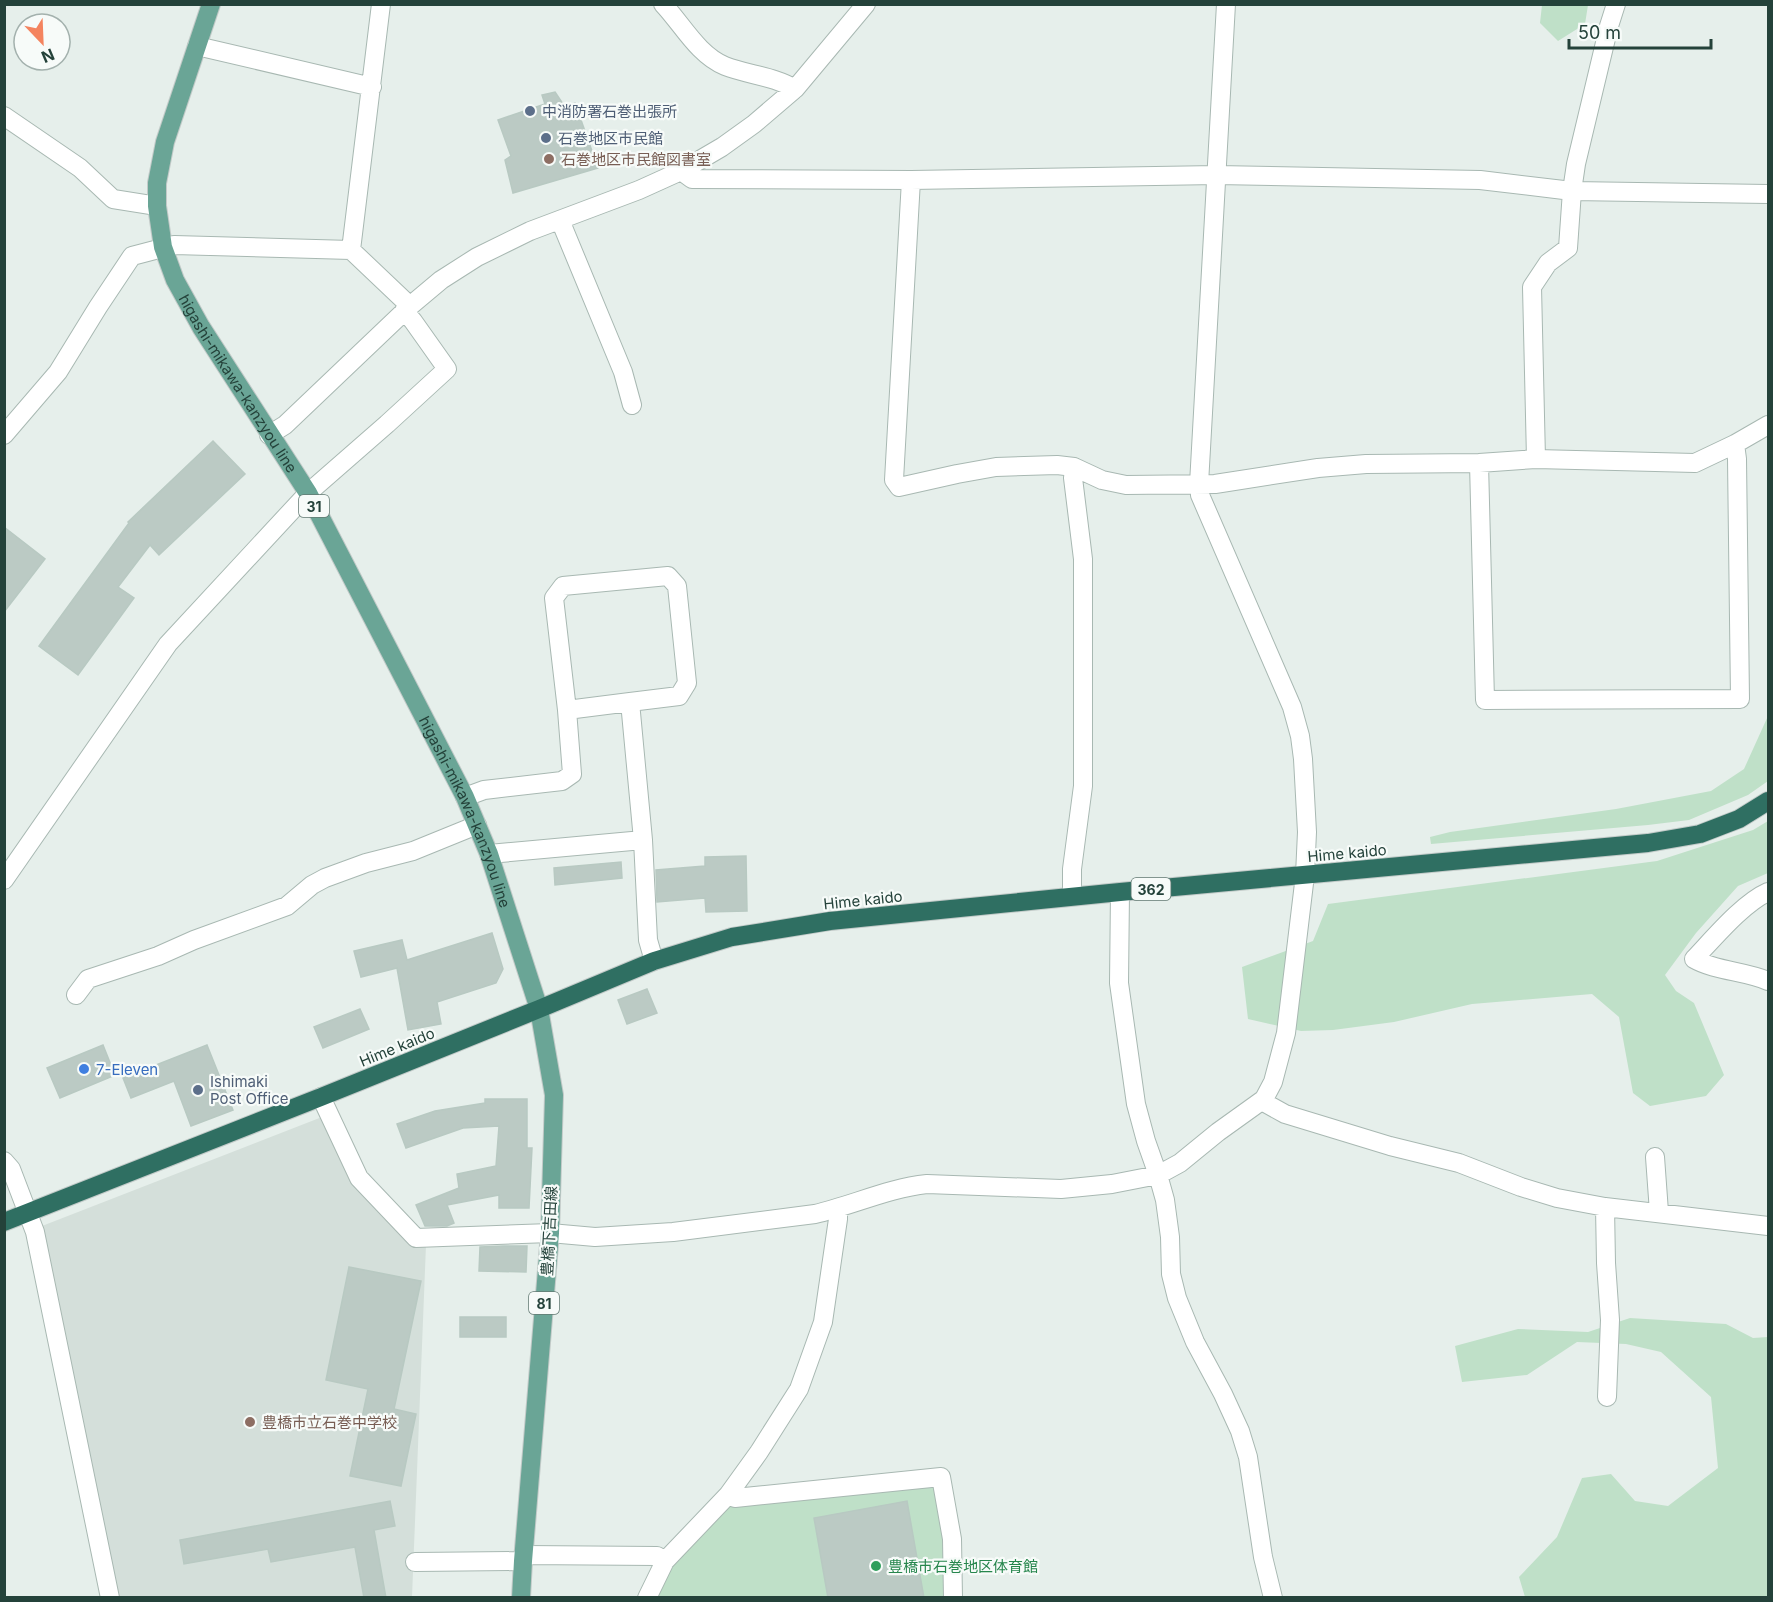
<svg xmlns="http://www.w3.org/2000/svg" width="1773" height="1602" font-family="Inter,'Noto Sans JP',sans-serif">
	<rect width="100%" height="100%" fill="#e6efeb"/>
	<path fill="#d4dfda" d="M322 1117 350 1179 411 1245H426L412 1597H116L42 1226Z"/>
	<path fill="#bfe0c8" d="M1542 5H1588L1585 24 1558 41 1540 23Z
		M1768 716V781L1748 795 1689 820 1648 825 1431 844 1430 837 1450 832 1616 809 1711 791 1744 769Z
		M1768 821V873L1738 886 1696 933 1665 975 1676 991 1694 1003 1724 1075 1706 1096 1650 1106 1633 1093 1619 1017 1592 994 1472 1004 1394 1022 1333 1030 1301 1031 1248 1019 1242 967 1313 941 1328 904 1657 861 1753 830Z
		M1630 1318 1726 1324 1753 1338 1768 1337V1597H1525L1519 1577 1557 1537 1582 1478 1611 1474 1635 1501 1668 1506 1718 1468 1711 1397 1661 1352 1626 1344 1577 1342 1527 1375 1462 1382 1455 1346 1518 1329 1588 1332Z
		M936 1484 945 1540V1597L652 1598 672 1560 727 1503Z"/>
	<path fill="#bbcac4" stroke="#b8c9c2" stroke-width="1.5" d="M555 92 565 107 575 103 598 168 513 193 505 160 511 156 498 120 545 104 542 95Z
		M213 441 245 474 159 555 150 545 118 587 134 598 78 675 39 646 129 523 128 522Z
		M4 527 45 559 4 612Z
		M746 856 747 911 706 912 705 898 657 902 656 870 705 866V857Z
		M621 862 622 878 555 885 554 868Z
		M492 933 503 969 496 983 437 1002 441 1024 408 1030 397 968 361 977 354 951 402 940 407 960Z
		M647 989 657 1013 627 1024 618 1000Z
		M360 1009 369 1029 323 1048 314 1027Z
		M103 1045 115 1075 60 1098 47 1068Z
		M207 1045 233 1110 191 1126 174 1081 131 1098 123 1078Z
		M485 1099H527V1148H532L529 1208H499V1195L447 1205 454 1223 447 1226H425L416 1205 459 1188 457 1174 496 1166 499 1126 463 1128 406 1148 397 1124 435 1111 485 1103Z
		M504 1246H527L526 1272 479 1271 480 1247Z
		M349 1267 421 1281 394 1409 416 1414 401 1486 350 1476 368 1389 326 1380Z
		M460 1317H506V1337H460Z
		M390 1501 395 1526 374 1530 386 1598H364L355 1547 271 1562 268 1549 184 1564 180 1540Z
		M907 1501 924 1598H828L814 1518Z"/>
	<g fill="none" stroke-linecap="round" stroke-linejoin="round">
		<g stroke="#a8b8b2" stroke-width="20">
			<path id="minor" d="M663 4C682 24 698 55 725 66 748 75 774 76 795 89
				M197 46 372 87
				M4 116 80 168 113 199 157 206
				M681 171 692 179 911 180 1217 175 1480 180 1572 191 1768 194
				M911 180 894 480 899 487 957 474 996 467 1057 465 1074 467 1102 480 1126 485 1215 484 1318 468 1366 464 1479 463 1536 459 1695 463 1735 444 1768 425
				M560 220 623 372 632 405
				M351 250 381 4
				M4 435 58 372 98 307 132 256 174 245 351 250 410 306
				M269 435 285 425 410 306 441 280 477 257 530 231 639 190 681 171 722 147 754 124 795 89 866 4
				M1536 459 1532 287 1548 263 1568 248 1572 191 1576 164 1609 26 1616 4
				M1479 463 1485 700 1740 699 1737 459 1735 444
				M567 710 630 702 643 840 648 940 654 961
				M465 797 484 790 562 781 572 774 567 710 554 598 563 586 668 576 677 586 687 683 679 696 630 702
				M489 854 643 840
				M4 880 168 644 308 493 387 424 447 369 413 321 404 311
				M1120 892 1119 983 1136 1104 1146 1141 1158 1175 1165 1200 1170 1237 1171 1274 1177 1298 1195 1342 1223 1394 1240 1431 1248 1457 1263 1557 1273 1598
				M1768 892C1743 903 1714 938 1694 959 1715 971 1745 971 1768 981
				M1072 896V869L1083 786V559L1073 478 1074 467
				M76 995 88 979 158 956 194 940 287 906 312 885 325 878 366 863 413 851 477 825
				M321 1097 359 1178 416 1238 550 1233 595 1237 673 1232 815 1214C853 1205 889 1188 927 1184L1061 1189 1112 1184 1158 1175 1180 1163 1218 1132 1264 1099 1273 1082 1286 1033 1305 875 1307 832 1303 759 1300 736 1292 707 1200 495 1199 484 1226 4
				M1264 1099 1267 1104 1285 1114 1390 1146 1459 1163 1521 1187 1557 1198 1605 1207 1768 1226
				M1655 1157 1659 1212
				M4 1161 11 1169 35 1232 110 1598
				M1605 1207 1606 1263 1610 1320 1607 1397
				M728 1495 735 1498 941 1477 952 1539 953 1598
				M523 1555 657 1556 665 1561
				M415 1562 523 1561
				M647 1598 665 1561 728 1495 759 1452 799 1389 823 1322 838 1219V1209"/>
		</g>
		<g stroke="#c2cac8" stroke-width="20">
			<g id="major">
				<path id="s1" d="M211 4 165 142 157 183V206L163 247 175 280 201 327 308 493 465 797 489 854 539 1009 554 1095 550 1233 523 1561 521 1598"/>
			</g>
		</g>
		<g stroke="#c2cac8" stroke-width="20">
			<path id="highway" d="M4 1222 321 1097 539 1009 654 961 732 937 830 921 1120 892 1648 843 1700 834 1739 819 1768 801"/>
		</g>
		<use href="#minor" stroke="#fff" stroke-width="18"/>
		<use href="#major" stroke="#6aa596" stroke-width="18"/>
		<use href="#highway" stroke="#2f6f62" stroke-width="18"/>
	</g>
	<g fill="#5c6f8a" stroke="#f7fbf9" stroke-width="2">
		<circle cx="530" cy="111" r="6"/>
		<circle cx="546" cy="138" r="6"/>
		<circle cx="198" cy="1090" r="6"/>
	</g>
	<g fill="#8d6e63" stroke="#f7fbf9" stroke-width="2">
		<circle cx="549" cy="159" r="6"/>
		<circle cx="250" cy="1422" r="6"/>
	</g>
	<circle fill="#3f7fe0" stroke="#f7fbf9" stroke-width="2" cx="84" cy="1069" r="6"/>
	<circle fill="#2e9e5b" stroke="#f7fbf9" stroke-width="2" cx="876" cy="1566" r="6"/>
	<g text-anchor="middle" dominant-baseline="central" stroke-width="4.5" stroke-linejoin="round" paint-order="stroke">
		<g fill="#f7fbf9" stroke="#637a73" stroke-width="1.5">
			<rect x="299" y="495" width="30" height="22" rx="4.5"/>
			<rect x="1131.5" y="878" width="39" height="22" rx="4.5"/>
			<rect x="529" y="1292" width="30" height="22" rx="4.5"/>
		</g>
		<g font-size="14" font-weight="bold" fill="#24423a">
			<text x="314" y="506">31</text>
			<text x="1151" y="889">362</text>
			<text x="544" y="1303">81</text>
		</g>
		<g font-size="15" fill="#4e5e75" stroke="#f7fbf9" text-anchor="start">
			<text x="542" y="111">中消防署石巻出張所</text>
			<text x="558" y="138">石巻地区市民館</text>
			<text x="210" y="1081">Ishimaki<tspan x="210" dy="17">Post Office</tspan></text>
		</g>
		<g font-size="15" fill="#785e54" stroke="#f7fbf9" text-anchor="start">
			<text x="561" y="159">石巻地区市民館図書室</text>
			<text x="262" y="1422">豊橋市立石巻中学校</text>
		</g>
		<g font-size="15" fill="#24423a" stroke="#f7fbf9">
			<text stroke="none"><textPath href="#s1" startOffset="408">higashi-mikawa-kanzyou line</textPath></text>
			<text stroke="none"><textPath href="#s1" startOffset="894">higashi-mikawa-kanzyou line</textPath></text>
			<text transform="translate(1347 853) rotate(-5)">Hime kaido</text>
			<text transform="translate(863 900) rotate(-6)">Hime kaido</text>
			<text transform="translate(397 1047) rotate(-22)">Hime kaido</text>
			<text transform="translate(549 1231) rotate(-87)">豊橋下吉田線</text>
		</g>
		<g font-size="15" fill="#366cbe" stroke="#f7fbf9" text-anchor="start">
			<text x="96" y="1069">7-Eleven</text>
		</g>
		<g font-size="15" fill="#27864d" stroke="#f7fbf9" text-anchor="start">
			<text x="888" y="1566">豊橋市石巻地区体育館</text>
		</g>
	</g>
	<rect width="1773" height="1602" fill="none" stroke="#24423a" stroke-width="12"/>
	<g transform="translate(42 42) rotate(157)"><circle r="28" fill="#f7fbf9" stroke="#a3b1ad" stroke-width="1.5"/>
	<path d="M0-4.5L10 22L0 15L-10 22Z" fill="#f4845f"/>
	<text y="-9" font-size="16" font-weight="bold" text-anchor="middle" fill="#24423a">N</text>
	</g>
	<path d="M1569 39v9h142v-9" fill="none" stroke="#24423a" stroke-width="3"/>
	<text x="1578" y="39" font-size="18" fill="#24423a" stroke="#f7fbf9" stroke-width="4.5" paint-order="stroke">50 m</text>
</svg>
